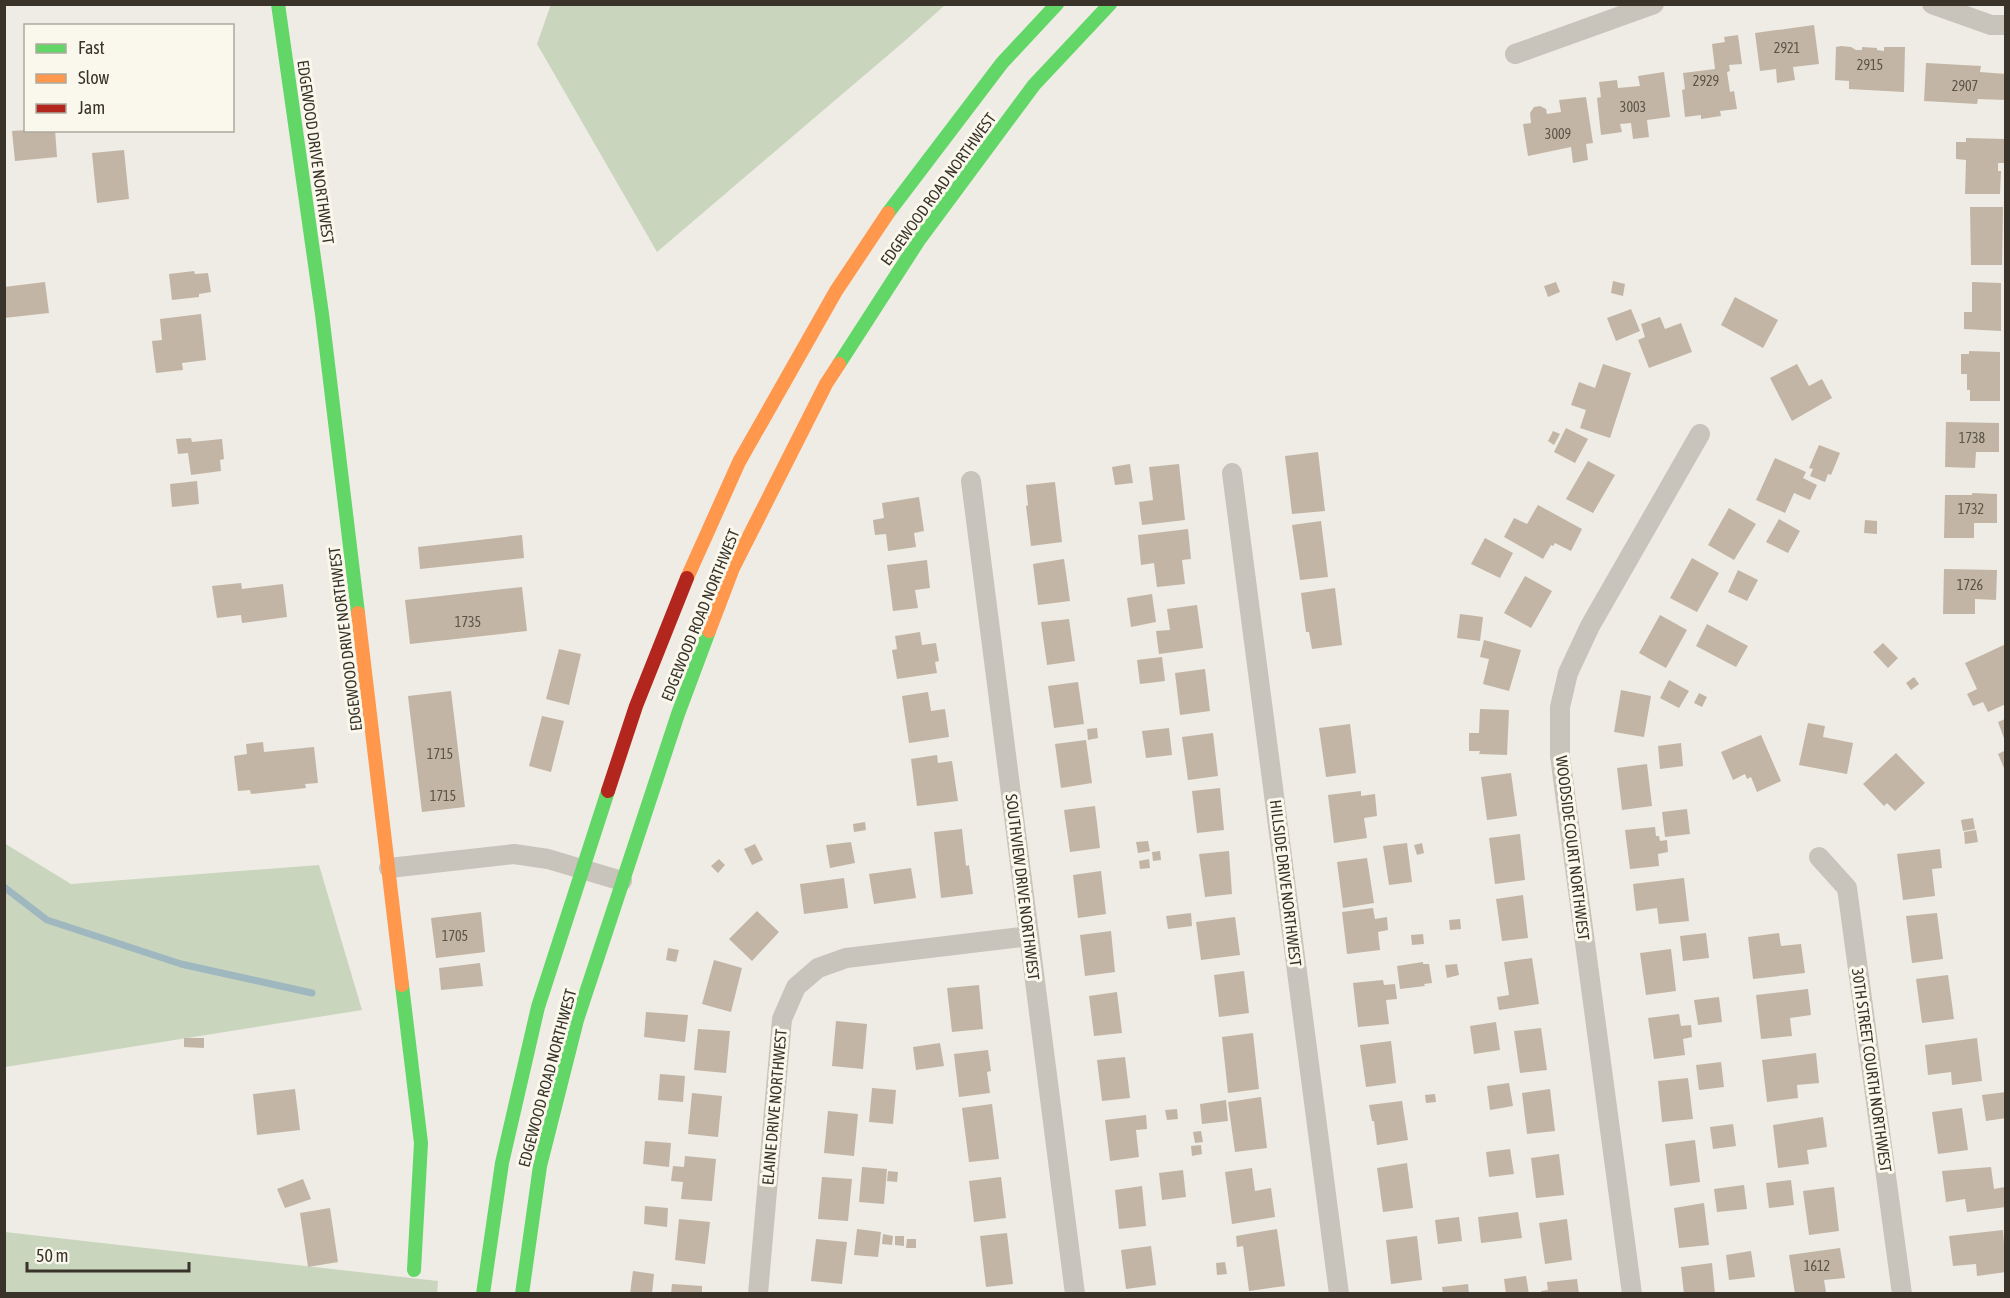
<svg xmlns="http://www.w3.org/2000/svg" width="2010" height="1298" font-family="'Asap Condensed',sans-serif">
	<rect width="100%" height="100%" fill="#eeece4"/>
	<path fill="#cad5be" d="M551 4H945V5L907 39 657 252 537 44Z
		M4 843 71 884 319 865 362 1010 5 1067Z
		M5 1232 438 1281 437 1294H5Z"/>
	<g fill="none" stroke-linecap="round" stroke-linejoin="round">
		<path stroke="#9fb8c0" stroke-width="7" d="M4 887 47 920 181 964 312 993"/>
	</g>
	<path fill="#c2b5a5" d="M1814 25 1819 64 1793 67 1795 80 1777 83 1776 69 1760 71 1755 33Z
		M1738 35 1742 64 1729 65 1730 71 1727 72 1730 92 1734 91 1737 109 1720 111 1721 116 1701 119V115L1685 117 1682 90 1685 89 1683 73 1715 69 1712 44 1725 42 1724 37Z
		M1841 46 1851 47 1856 50H1862V47L1877 48V50L1884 51V47H1905L1904 92 1849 89V81L1835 80 1836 47Z
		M1926 63 1981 66 1980 72 2006 74V100L1978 99 1977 104 1924 101Z
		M1664 72 1670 117 1647 120 1649 137 1633 139 1631 123 1620 124 1622 132 1601 135 1597 98 1601 97 1599 82 1617 80 1618 88 1640 86 1638 76Z
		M1586 97 1593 143 1586 144 1588 160 1573 163 1571 147 1528 156 1523 124 1531 123 1530 113 1534 107 1540 106 1546 109 1547 114 1561 112 1559 100Z
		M26 130H55L57 157 15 161 12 131Z
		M1966 138 2005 139V163H1998V171H2001L2000 194H1965L1966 160 1956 159V142H1966Z
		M124 150 129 199 97 203 92 153Z
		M1970 207H2003L2002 265H1971Z
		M194 271 195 274 208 273 211 292 199 294V297L172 300 169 274Z
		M1613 281 1625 284 1623 296 1611 293Z
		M45 282 49 313 4 318V287Z
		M1556 282 1560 292 1548 297 1544 286Z
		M1972 282 2001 283V331L1964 329V312H1972Z
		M1735 297 1778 320 1763 348 1721 325Z
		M1631 309 1640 331 1616 341 1607 318Z
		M201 314 206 360 182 363 183 370 156 373 152 341 162 340 160 319Z
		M1660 317 1665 329 1681 323 1692 352 1649 368 1638 340 1645 337 1641 324Z
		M1969 351 2000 352V401H1970V390H1967V374H1961V354H1969Z
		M1603 364 1631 373 1610 438 1580 428 1586 410 1571 405 1579 382 1595 388Z
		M1797 364 1809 386 1822 379 1832 398 1792 421 1770 378Z
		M1946 422 1999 423V452H1976L1975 468 1945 467Z
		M1566 428 1588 439 1575 463 1554 452Z
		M1553 431 1560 434 1554 445 1548 441Z
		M191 438 192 442 222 439 224 459 220 460 221 471 191 475 188 453 178 454 176 439Z
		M1819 445 1840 453 1831 475 1828 474 1825 482 1810 476 1813 469 1809 468Z
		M1318 452 1325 511 1292 514 1285 456Z
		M1775 458 1806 472 1803 478 1817 485 1810 500 1794 493 1785 513 1756 500Z
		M1588 461 1615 475 1593 513 1566 499Z
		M1130 464 1133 483 1115 485 1112 467Z
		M1179 464 1185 520 1142 525 1139 502 1153 500 1149 467Z
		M197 481 199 504 172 507 170 484Z
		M1055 482 1062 542 1031 546 1026 506 1028 505 1026 485Z
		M1972 493 1997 494V523H1974V538H1944L1945 495H1972Z
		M919 497 924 531 914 533 916 547 888 551 886 534 875 535 873 520 884 518 882 503Z
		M1538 505 1582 529 1571 551 1555 543 1553 546 1551 545 1543 559 1504 537 1514 518 1527 524Z
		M1729 508 1756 524 1734 560 1708 545Z
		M1779 519 1800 531 1788 553 1766 542Z
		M1865 520 1877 521V534L1864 533Z
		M1321 521 1328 577 1300 580 1292 525Z
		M1188 529 1191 559 1182 560 1185 584 1157 587 1154 563 1141 565 1138 535Z
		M522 535 524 558 420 569 418 547Z
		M1485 538 1513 553 1500 578 1471 564Z
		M1692 558 1719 573 1697 612 1670 598Z
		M1064 559 1070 601 1038 605 1033 564Z
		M927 560 930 588 915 590 918 608 893 611 887 565Z
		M1944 569 1997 570 1996 600 1975 599V614H1943Z
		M1738 570 1758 580 1747 601 1728 592Z
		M1525 576 1552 591 1531 628 1504 613Z
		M241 583 242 589 283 584 287 617 242 623 241 615 217 618 212 586Z
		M522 587 527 631 410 644 405 600Z
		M1335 588 1342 645 1312 649 1309 632H1306L1301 593Z
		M1152 594 1156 622 1131 627 1127 598Z
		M1197 605 1203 648 1159 654 1156 631 1170 630 1167 609Z
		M1460 614 1483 617 1480 641 1457 638Z
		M1660 615 1687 630 1666 668 1639 653Z
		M1069 619 1075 661 1047 665 1041 622Z
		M1707 624 1748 646 1736 667 1696 646Z
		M920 632 922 645 936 643 939 661 935 662 937 673 897 679 892 650 897 649 895 636Z
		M1484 640 1521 650 1509 691 1483 684 1489 659 1480 657Z
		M1883 643 1898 658 1888 668 1873 652Z
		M2006 644V704L1988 712 1983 702 1973 706 1967 694 1977 689 1965 663Z
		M559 649 581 654 569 705 546 699Z
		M1162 657 1165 681 1140 684 1137 660Z
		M1205 669 1210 711 1180 715 1175 673Z
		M1914 677 1919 684 1911 690 1906 683Z
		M1669 680 1689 691 1679 708 1660 698Z
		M1078 682 1084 724 1054 728 1048 686Z
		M1621 690 1651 696 1644 737 1614 732Z
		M451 691 465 807 422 812 408 696Z
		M928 692 931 711 945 709 949 737 909 743 902 696Z
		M1699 693 1707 697 1702 707 1694 703Z
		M1480 709 1509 710 1507 755 1479 754 1480 751H1469V733H1479Z
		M542 716 564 721 551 772 529 766Z
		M2005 719V741L1998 722Z
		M1808 723 1825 726 1823 737 1853 743 1847 774 1799 765Z
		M1350 724 1356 773 1326 777 1319 728Z
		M1097 728 1098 738 1088 740 1087 729Z
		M1169 728 1172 755 1146 758 1142 731Z
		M1213 733 1218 776 1188 780 1182 737Z
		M1761 735 1781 781 1757 792 1751 777 1747 779 1745 774 1733 780 1721 752Z
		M1086 740 1092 783 1061 788 1055 744Z
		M263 742 264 752 314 747 318 783 305 784 306 788 251 794 250 790 238 791 234 756 247 754 246 744Z
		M1681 743 1683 766 1660 769 1658 746Z
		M2006 750V767L2004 768 1998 754Z
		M1896 753 1925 783 1895 811 1887 803 1884 806 1863 784Z
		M937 755 938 763 952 761 958 801 917 806 911 759Z
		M1647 764 1652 806 1622 810 1617 768Z
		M1511 773 1517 816 1487 820 1481 777Z
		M1220 788 1224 830 1197 833 1192 791Z
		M1361 791V796L1375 794 1377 816 1364 818 1367 838 1334 843 1328 795Z
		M1095 806 1100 848 1070 852 1064 810Z
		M1687 809 1690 834 1665 837 1662 812Z
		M1973 818 1975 829 1963 831 1961 820Z
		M865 822 866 830 854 832 853 824Z
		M1655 827 1656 836H1659L1660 841 1667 840 1668 852 1658 854 1659 866 1630 869 1625 830Z
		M962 829 966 866 969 865 973 894 941 898 934 832Z
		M1976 830 1978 842 1965 844 1964 832Z
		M1520 834 1525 880 1495 884 1489 838Z
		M1148 841 1150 851 1138 853 1136 842Z
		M851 842 855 863 830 868 826 845Z
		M1407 843 1412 882 1389 885 1383 846Z
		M1422 843 1424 853 1417 855 1414 845Z
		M755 844 763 860 752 865 744 849Z
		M1940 849 1942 868 1932 869 1935 896 1903 900 1897 854Z
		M1160 851 1161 860 1153 861 1152 852Z
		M1229 851 1232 894 1205 897 1199 854Z
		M1367 858 1374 903 1343 908 1337 862Z
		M719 859 725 865 718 873 711 866Z
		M1149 859 1150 868 1140 869 1139 861Z
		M911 868 916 898 874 904 869 874Z
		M1101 871 1106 914 1078 918 1073 875Z
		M844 878 848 908 804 914 800 884Z
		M1684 878 1689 921 1659 924 1657 908 1636 911 1633 884Z
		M1523 895 1528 938 1502 941 1496 899Z
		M1373 908 1375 919 1387 917 1388 930 1378 932 1380 950 1347 954 1342 912Z
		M757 911 779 932 752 961 729 939Z
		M481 912 485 952 436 958 431 918Z
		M1191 913 1192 926 1168 929 1166 916Z
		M1937 913 1943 959 1912 963 1906 916Z
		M1235 917 1240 955 1201 960 1196 922Z
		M1460 919 1461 929 1450 930 1449 920Z
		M1111 931 1115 972 1085 976 1080 935Z
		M1706 933 1709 958 1683 961 1680 936Z
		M1779 933 1781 946 1801 944 1805 973 1753 979 1748 937Z
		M1423 934 1424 944 1412 945 1411 935Z
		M668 948 679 950 676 962 666 960Z
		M1671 949 1676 991 1646 995 1640 953Z
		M1532 958 1539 1004 1499 1010 1497 997 1509 995 1504 962Z
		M714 960 742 968 731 1012 702 1004Z
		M1423 962V964H1429L1432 983 1424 984 1425 986 1400 989 1397 966Z
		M480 963 483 986 441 990 439 968Z
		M1457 964 1459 975 1447 978 1445 965Z
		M1244 971 1249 1013 1219 1017 1214 975Z
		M1948 975 1954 1019 1922 1023 1916 979Z
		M1383 980 1384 985 1395 984 1397 999 1386 1000 1389 1024 1358 1027 1353 983Z
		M979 985 983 1029 952 1032 947 988Z
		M1808 989 1811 1015 1790 1018 1792 1036 1761 1039 1756 995Z
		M1117 992 1122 1033 1094 1036 1089 996Z
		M1719 997 1722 1022 1698 1025 1694 1000Z
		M646 1012 688 1015 685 1042 644 1037Z
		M1679 1014 1681 1026 1691 1025 1692 1037 1683 1039 1685 1055 1654 1059 1648 1018Z
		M836 1021 867 1024 863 1069 832 1066Z
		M1496 1022 1500 1050 1474 1054 1470 1026Z
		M1541 1028 1547 1070 1520 1073 1514 1031Z
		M698 1029 730 1031 726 1073 694 1070Z
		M1253 1033 1259 1089 1228 1093 1222 1037Z
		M184 1038H204V1048L184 1047Z
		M1977 1038 1982 1081 1952 1085 1951 1072 1928 1075 1925 1045Z
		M1391 1041 1396 1083 1366 1087 1360 1045Z
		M940 1043 944 1066 916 1070 913 1047Z
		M988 1050 991 1071 987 1072 990 1093 959 1097 954 1054Z
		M1816 1053 1819 1083 1797 1085 1798 1098 1767 1102 1762 1060Z
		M1125 1057 1130 1098 1102 1101 1097 1060Z
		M1721 1062 1724 1087 1699 1090 1696 1065Z
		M660 1074 685 1076 683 1102 658 1100Z
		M1688 1078 1693 1119 1662 1122 1658 1081Z
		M1509 1083 1513 1106 1490 1110 1487 1086Z
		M872 1088 896 1090 893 1124 869 1122Z
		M295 1089 300 1130 257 1135 253 1094Z
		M1550 1089 1555 1131 1527 1134 1522 1093Z
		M2006 1092V1118L1986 1121 1982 1095Z
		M692 1093 722 1096 718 1137 688 1134Z
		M1435 1094 1436 1102 1426 1103 1425 1095Z
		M1261 1097 1267 1148 1235 1152 1228 1102Z
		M1226 1100 1228 1121 1202 1124 1200 1104Z
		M1402 1101 1408 1140 1377 1145 1374 1121H1372L1369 1105Z
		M992 1104 999 1159 969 1162 962 1108Z
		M1962 1108 1968 1150 1938 1154 1932 1112Z
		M1177 1109 1178 1119 1167 1120 1165 1110Z
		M828 1111 858 1114 854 1156 824 1153Z
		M1146 1115 1147 1129 1136 1130 1139 1157 1110 1161 1105 1120Z
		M1823 1117 1827 1147 1807 1150 1809 1164 1778 1168 1773 1125Z
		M1733 1124 1736 1146 1713 1149 1710 1127Z
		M1201 1131 1203 1142 1195 1143 1193 1132Z
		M1695 1140 1700 1182 1670 1186 1665 1144Z
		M645 1141 671 1143 669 1167 643 1164Z
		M1201 1145 1202 1154 1192 1156 1191 1146Z
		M1510 1149 1514 1174 1489 1177 1486 1152Z
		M1559 1154 1564 1195 1536 1198 1531 1158Z
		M685 1156 716 1159 712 1201 681 1199 683 1182 671 1181 673 1166 684 1167Z
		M1407 1163 1413 1208 1383 1212 1377 1168Z
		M862 1167 887 1169 884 1204 859 1202Z
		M1991 1167 1994 1189 2005 1187 2006 1207 1967 1212 1965 1199 1946 1202 1942 1171Z
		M1252 1168 1255 1191 1271 1188 1275 1217 1232 1224 1225 1172Z
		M1183 1170 1186 1197 1162 1200 1159 1173Z
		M888 1171 898 1172 897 1182 887 1181Z
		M822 1177 852 1179 848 1221 818 1219Z
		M1001 1177 1006 1218 974 1222 969 1181Z
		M303 1179 311 1199 285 1208 277 1189Z
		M1791 1180 1794 1205 1769 1208 1766 1183Z
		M1744 1185 1747 1209 1717 1212 1714 1189Z
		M1142 1186 1146 1226 1119 1229 1115 1190Z
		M1834 1187 1839 1231 1809 1235 1803 1191Z
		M1704 1203 1709 1245 1679 1248 1674 1208Z
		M645 1206 668 1208 667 1227 644 1224Z
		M330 1208 338 1262 308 1267 300 1213Z
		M1518 1212 1522 1238 1481 1243 1478 1217Z
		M1459 1217 1462 1241 1438 1244 1435 1220Z
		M679 1219 710 1222 705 1264 675 1260Z
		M1567 1219 1572 1260 1545 1264 1539 1223Z
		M857 1229 881 1232 878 1257 854 1255Z
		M1277 1229 1285 1286 1249 1291 1243 1246 1237 1247 1236 1236Z
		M2003 1230 2006 1272 1977 1276 1976 1264 1953 1266 1949 1236Z
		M1007 1233 1013 1284 986 1287 980 1236Z
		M883 1234 893 1236 892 1245 882 1244Z
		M895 1236H904V1246L895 1245Z
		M1417 1236 1422 1280 1391 1284 1386 1240Z
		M816 1239 847 1242 842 1284 811 1281Z
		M907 1239H916V1248H906Z
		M1151 1246 1156 1285 1126 1289 1121 1250Z
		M1840 1248 1845 1278 1824 1280 1826 1292 1795 1294 1789 1255Z
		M1751 1251 1755 1277 1729 1280 1726 1255Z
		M1225 1262 1227 1274 1217 1275 1216 1263Z
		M1712 1263 1715 1294H1684L1681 1267Z
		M633 1271 654 1274 652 1294H630Z
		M1526 1276 1529 1294H1506L1504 1279Z
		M1577 1279 1579 1294H1542L1541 1291 1548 1290 1547 1282Z
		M672 1284 702 1286V1294H671Z
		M1468 1284 1469 1294H1443L1442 1287Z"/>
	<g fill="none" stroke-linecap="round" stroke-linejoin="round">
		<path stroke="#c8c4bc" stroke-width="20" d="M1932 4 1991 25H2006
			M1515 54 1654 4
			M1232 473 1339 1294
			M971 481 1075 1294
			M1819 857 1847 888 1902 1294
			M389 868 514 854 548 859 622 881
			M758 1294 782 1019 796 987 818 968 846 958 1029 936
			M1632 1294 1560 756V707L1568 673 1590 626 1700 434"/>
		<path stroke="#63d668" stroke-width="14" d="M278 4 322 314 358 613
			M888 213 1002 63 1057 4
			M839 364 919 240 1034 85 1110 4
			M402 985 421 1143 414 1270
			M483 1294 502 1163 538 1007 608 791
			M522 1294 540 1166 577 1020 678 714 709 631"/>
		<path stroke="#ff974d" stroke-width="14" d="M687 578 739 462 836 291 888 213
			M358 613 402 985
			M709 631 733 568 826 384 839 364"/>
		<path stroke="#b3261e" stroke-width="14" d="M608 791 636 706 687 578"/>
	</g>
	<g text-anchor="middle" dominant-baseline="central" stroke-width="6" stroke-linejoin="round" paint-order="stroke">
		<g font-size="14" fill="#5b5449">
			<text x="1787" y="48">2921</text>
			<text x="1870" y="65">2915</text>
			<text x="1706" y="81">2929</text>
			<text x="1965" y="86">2907</text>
			<text x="1633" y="107">3003</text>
			<text x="1558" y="134">3009</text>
			<text x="1972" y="438">1738</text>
			<text x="1971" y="509">1732</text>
			<text x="1970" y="585">1726</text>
			<text x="468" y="622">1735</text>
			<text x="440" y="754">1715</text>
			<text x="443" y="796">1715</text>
			<text x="455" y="936">1705</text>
			<text x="1817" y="1266">1612</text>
		</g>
		<g font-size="16" fill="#39332a" stroke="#faf8ec">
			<text transform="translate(316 152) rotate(82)">EDGEWOOD DRIVE NORTHWEST</text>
			<text transform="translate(938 189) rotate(-54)">EDGEWOOD ROAD NORTHWEST</text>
			<text transform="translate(700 615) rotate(-68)">EDGEWOOD ROAD NORTHWEST</text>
			<text transform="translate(345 639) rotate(-97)">EDGEWOOD DRIVE NORTHWEST</text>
			<text transform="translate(1573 848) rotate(83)">WOODSIDE COURT NORTHWEST</text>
			<text transform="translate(1286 883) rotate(83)">HILLSIDE DRIVE NORTHWEST</text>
			<text transform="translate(1023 887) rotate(83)">SOUTHVIEW DRIVE NORTHWEST</text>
			<text transform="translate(1872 1070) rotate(82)">30TH STREET COURTH NORTHWEST</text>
			<text transform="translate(547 1078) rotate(-75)">EDGEWOOD ROAD NORTHWEST</text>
			<text transform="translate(774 1107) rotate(-85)">ELAINE DRIVE NORTHWEST</text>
		</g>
	</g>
	<rect width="2010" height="1298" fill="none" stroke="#39332a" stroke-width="12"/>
	<rect x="24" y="24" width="210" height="108" fill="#faf8ec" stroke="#ada99e" stroke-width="1.5"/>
	<rect x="36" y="44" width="30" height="9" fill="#63d668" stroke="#ada99e" stroke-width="1.5"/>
	<text x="78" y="54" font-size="18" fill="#39332a">Fast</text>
	<rect x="36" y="74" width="30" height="9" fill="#ff974d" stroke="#ada99e" stroke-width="1.5"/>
	<text x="78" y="84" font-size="18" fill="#39332a">Slow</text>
	<rect x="36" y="104" width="30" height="9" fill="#b3261e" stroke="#ada99e" stroke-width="1.5"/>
	<text x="78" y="114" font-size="18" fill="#39332a">Jam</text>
	<path d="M27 1262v9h162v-9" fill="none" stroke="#39332a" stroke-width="3"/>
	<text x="36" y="1262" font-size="18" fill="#39332a" stroke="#faf8ec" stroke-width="4.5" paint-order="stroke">50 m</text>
</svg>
